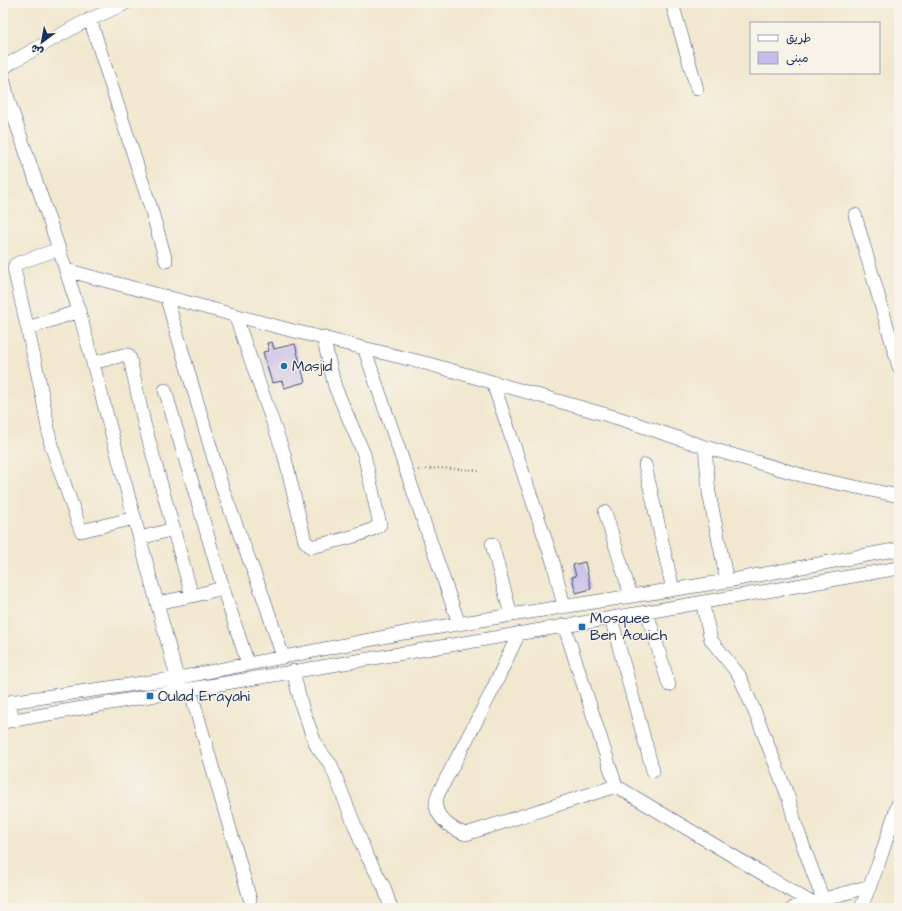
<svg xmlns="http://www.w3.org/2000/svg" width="902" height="911" font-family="'Architects Daughter','Playpen Sans Arabic',sans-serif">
	<rect width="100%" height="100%" fill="#f7f3e8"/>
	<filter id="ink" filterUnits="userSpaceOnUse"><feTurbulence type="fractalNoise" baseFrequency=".025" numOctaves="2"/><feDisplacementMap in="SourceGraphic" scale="8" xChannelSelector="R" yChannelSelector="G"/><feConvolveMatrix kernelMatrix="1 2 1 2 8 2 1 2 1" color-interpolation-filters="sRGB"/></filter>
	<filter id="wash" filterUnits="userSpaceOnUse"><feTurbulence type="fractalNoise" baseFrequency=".012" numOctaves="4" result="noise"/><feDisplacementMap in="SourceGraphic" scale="16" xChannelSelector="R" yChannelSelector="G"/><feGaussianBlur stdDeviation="0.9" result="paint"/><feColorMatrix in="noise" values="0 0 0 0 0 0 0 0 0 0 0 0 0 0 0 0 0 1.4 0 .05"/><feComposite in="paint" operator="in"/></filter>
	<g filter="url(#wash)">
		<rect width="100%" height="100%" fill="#f2e7cf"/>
		<g id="blocks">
			<path fill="#c6bce9" d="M272 342 274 349 295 344 305 382 284 388 282 381 272 383 263 352 269 351 267 343Z
				M585 562 591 589 576 593 572 577 576 576 573 565Z"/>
		</g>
	</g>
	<g filter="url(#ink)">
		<use href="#blocks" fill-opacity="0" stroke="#3b4b6f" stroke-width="1"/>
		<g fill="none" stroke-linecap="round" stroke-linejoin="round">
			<g stroke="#3b4b6f" stroke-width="14">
				<path id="minor" d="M672 3 697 89
					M90 19 152 212 166 261
					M3 71 5 67 12 62 78 25 126 3
					M3 78 9 102 59 249 79 311 179 685
					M855 215 899 367
					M59 249 18 263 15 265 14 268 41 389 51 445 81 531 135 518
					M66 270 290 330 429 364 621 419 705 447 808 477 899 496
					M166 296 223 490 264 599 283 657
					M235 315 284 454 305 541 311 547C330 542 364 536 380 525L364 454 335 387 323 337
					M28 328 79 311
					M364 348 459 624
					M93 363 123 355H128L130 359 144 423 192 596
					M493 383 554 565 564 607
					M165 390 223 588
					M705 447 709 493 727 581
					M645 465 673 590
					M605 512 631 596
					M140 538 174 529
					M492 544 511 615
					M702 602 711 640 739 675 759 722 789 799 796 826 826 908
					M157 603 192 596 223 588 248 664
					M647 612 669 685
					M611 618 653 771
					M564 625 616 786 820 908
					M519 633 490 695 438 794C437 798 435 803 436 807 439 821 454 830 466 834L616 786
					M293 671 302 707 314 740 317 747 331 765 366 854 384 887 391 908
					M190 689 250 899
					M13 720 9 702 178 678 404 633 511 615 727 581 899 549
					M3 722 167 693 647 612 899 568
					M793 908 870 886
					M861 908 878 865 899 801"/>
			</g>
			<path stroke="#3b4b6f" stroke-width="1.5" stroke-dasharray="1 3" stroke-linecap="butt" d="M418 470 439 468 475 470 481 472
				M3 685 5 691"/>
			<use href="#minor" stroke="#fff" stroke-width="13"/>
		</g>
	</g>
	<g fill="#1f6fb2" stroke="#f7f3e8" stroke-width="1.5">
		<circle cx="284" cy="366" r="4"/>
		<rect x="578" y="623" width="8" height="8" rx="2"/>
		<rect x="146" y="692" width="8" height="8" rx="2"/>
	</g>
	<g text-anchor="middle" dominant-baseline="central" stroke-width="3" stroke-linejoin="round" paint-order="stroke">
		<g font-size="15" fill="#1b2f5e" stroke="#f7f3e8" text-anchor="start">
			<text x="292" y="366">Masjid</text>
			<text x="590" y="618">Mosquee<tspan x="590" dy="17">Ben Aouich</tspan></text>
			<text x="158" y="696">Oulad Erayahi</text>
		</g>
	</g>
	<rect width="902" height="911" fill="none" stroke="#f7f3e8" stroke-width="16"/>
	<rect x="750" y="22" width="130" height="52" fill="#f7f3e8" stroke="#9fa5b1"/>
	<rect x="758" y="35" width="20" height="6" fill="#ffffff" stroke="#9fa5b1"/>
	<text x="786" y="42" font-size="12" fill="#1b2f5e">طريق</text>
	<rect x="758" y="52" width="20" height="12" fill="#c6bce9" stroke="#9fa5b1"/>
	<text x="786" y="62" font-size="12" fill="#1b2f5e">مبنى</text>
	<g transform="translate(42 42) rotate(212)" stroke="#f7f3e8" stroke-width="3" paint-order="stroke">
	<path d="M0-3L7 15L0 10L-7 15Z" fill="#1b2f5e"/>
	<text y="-6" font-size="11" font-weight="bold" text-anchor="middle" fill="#1b2f5e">ش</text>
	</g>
</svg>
